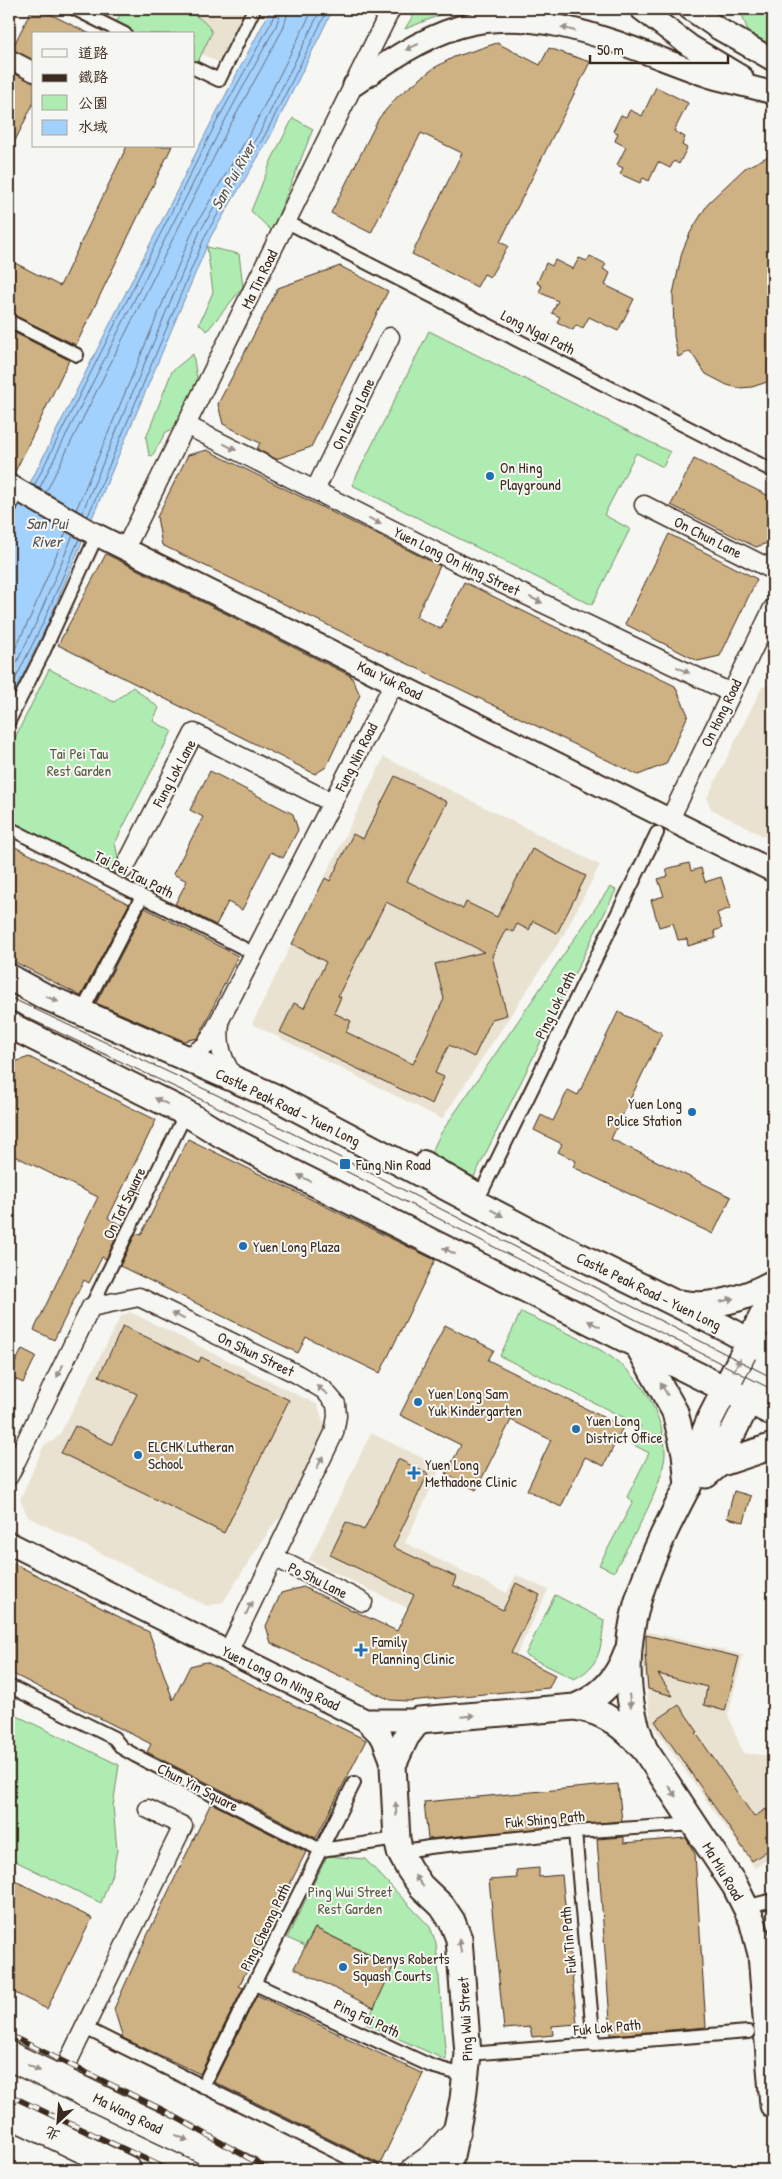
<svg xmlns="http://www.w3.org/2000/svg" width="782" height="2179" font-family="'Patrick Hand','LXGW WenKai TC',sans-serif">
	<rect width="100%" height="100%" fill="#f6f6f2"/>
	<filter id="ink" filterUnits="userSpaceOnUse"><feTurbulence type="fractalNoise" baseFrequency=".02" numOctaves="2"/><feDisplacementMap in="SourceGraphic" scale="10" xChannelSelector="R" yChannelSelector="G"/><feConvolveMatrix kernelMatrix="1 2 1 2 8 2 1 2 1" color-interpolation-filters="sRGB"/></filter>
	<g filter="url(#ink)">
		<path fill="#eae2d1" d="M112 9H249L222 64 194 50V34H162Z
			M773 684V841L711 809 707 798 762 687Z
			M384 757 600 865 563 936 442 1119 252 1024Z
			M130 1312 318 1405 325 1428 284 1513 272 1526 223 1602 207 1606 28 1517 20 1500 44 1445 53 1441 60 1434 121 1316Z
			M371 1433 441 1467 405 1543 507 1593 516 1575 548 1590 514 1660 309 1560Z
			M645 1631 743 1655 728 1715 743 1753 773 1756V1856L755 1868 651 1723 643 1661Z"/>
		<path fill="#afecb2" stroke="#758b68" d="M124 9C154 9 195 2 212 32L194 70V34L109 33Z
			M417 9H455L405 29Z
			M740 9 773 16V47L750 37Z
			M293 118 313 129 272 231 251 211 272 159Z
			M207 247 239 254 243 287 207 331 199 324 213 292Z
			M429 331 670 452 663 467 636 453 604 515 630 529 592 605 352 485Z
			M193 354 203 415 166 432 152 456 149 455 146 438 172 371Z
			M49 669 114 702 133 687 159 708 153 721 172 731 115 843 121 872 108 886 32 846 9 828V750Z
			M610 887 616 890 474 1177 430 1155 441 1133Z
			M521 1312C578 1339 638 1355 659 1421 663 1432 667 1450 664 1462 657 1499 631 1539 614 1572L599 1565 633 1502 627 1497 649 1453 632 1444 641 1426 500 1356Z
			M555 1595 604 1620C601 1647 601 1666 574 1679L525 1655Z
			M9 1712 119 1765 113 1806 117 1850 113 1871 101 1903 9 1858Z
			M327 1856 365 1859 430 1927 436 1943 446 2060 366 2024 393 1966 315 1928 305 1946 287 1938Z"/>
		<path fill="#a3d1fe" stroke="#798ea4" d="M271 9H333L270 137 211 236 47 625 9 704V525L212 121Z"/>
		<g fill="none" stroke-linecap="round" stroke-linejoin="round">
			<path stroke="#656d78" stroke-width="1" d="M34 486 216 123 271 23 276 9
				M39 489 222 126 276 26 282 9
				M46 492 228 129 283 29 289 9
				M76 510 194 228 253 128 313 9
				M82 513 200 231 260 132 321 9
				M88 516 206 234 265 135 328 9
				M9 661 30 618 66 532
				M9 678 37 621 73 535
				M9 692 43 623 79 539"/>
		</g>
		<path fill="#cfb284" stroke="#3b2a1e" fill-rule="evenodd" d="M32 9H40L90 34H34V60L12 49Z
			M497 43 540 65 549 48 590 62 500 242 508 246 490 277 484 274 477 287 412 254 462 153 421 133 371 233 331 213 379 118 398 96 434 68 454 57Z
			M9 71 34 83V102L9 153Z
			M656 87 688 103 674 131 685 137 682 145 687 148 679 164 674 161 670 168 658 162 649 181 643 178 640 183 620 174 623 168 617 165 626 147 615 141 618 133 613 131 621 115 626 117 630 110 642 116Z
			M127 146H172L76 345 9 313V260L60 286Z
			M773 154V380L752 387 739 388 727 385 706 374 690 351 678 357 674 336 673 294 682 252 690 233 709 202 745 168Z
			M590 256 606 264 603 269 610 273 605 285 634 299 618 331 589 317 583 328 576 325 573 330 557 322 560 317 552 313 558 301 539 292 542 286 537 283 546 263 552 266 555 260 573 269 579 258 587 261Z
			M340 266 388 291 311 447 276 459 257 449 260 443 223 424 218 404 278 288Z
			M9 330 69 360 14 474 9 473Z
			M207 450 440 566 416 617 441 629 464 582 675 686 688 715 666 764 638 775 162 545 157 517 188 455Z
			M694 459 773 498V541L756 547 671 505Z
			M669 534 757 579 720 656 698 661 625 624Z
			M106 554 351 676 360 695 326 767 315 774 58 645Z
			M210 771 293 814 298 830 283 858 271 852 242 910 228 902 216 925 175 904 187 881 173 874 203 817 190 810Z
			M395 776 447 802 407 881 463 909 466 902 497 917 532 849 586 876 557 933 533 921 529 930 517 924 513 932 506 929 492 956 507 1015 492 1019 474 1057 449 1045 435 1073 444 1077 432 1104 280 1032 294 1003 304 1008 326 962 292 944 325 878 330 881 353 834 363 839ZM386 902 484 952 435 964 444 999 413 1064 346 1032 351 1021 334 1013 341 997 338 996Z
			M9 844 129 904 81 996 9 959Z
			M689 863 691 871 701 868 705 882 721 877 731 908 717 913 722 928 714 931 716 938 688 946 687 939 678 940 673 923 659 927 651 900 664 896 658 879 668 876 666 869Z
			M145 908 238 956 198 1038 184 1041 96 1003Z
			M618 1012 662 1033 611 1139 731 1197 713 1234 573 1167 576 1161 558 1152 562 1144 534 1130 541 1115 553 1121 568 1090 578 1095Z
			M29 1057 156 1120 108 1218 122 1225 106 1259 102 1257 89 1283 84 1280 54 1340 34 1330 98 1197 9 1153V1064Z
			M188 1139 435 1260 380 1373 306 1337 298 1353 120 1266 136 1233 141 1235Z
			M445 1325 494 1350 488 1360 623 1427 604 1466 585 1457 561 1507 527 1490 551 1440 511 1420 476 1490 446 1474 461 1445 400 1415Z
			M123 1326 199 1362 201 1357 289 1400 224 1533 61 1453 75 1426 112 1444 137 1394 99 1376Z
			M22 1349 36 1356 23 1383 9 1376Z
			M398 1459 428 1474 393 1547 456 1577 453 1585 503 1610 516 1583 540 1595 511 1653 555 1675 549 1688 408 1701 390 1700 271 1643 266 1626 281 1593 303 1587 397 1631 414 1595 330 1555 346 1522 364 1530Z
			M734 1491 751 1496 744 1522 727 1518Z
			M9 1561 149 1632 173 1700 190 1666 206 1662 366 1740 316 1838 147 1752 151 1744 9 1672Z
			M646 1635 739 1657 725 1711 704 1705 707 1687 658 1674 673 1696 648 1689 645 1655 646 1657Z
			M679 1705 698 1732 696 1733 754 1817 766 1809 773 1818V1830L765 1836 773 1847 752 1861 655 1721Z
			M618 1784 622 1821 428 1839 424 1802Z
			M211 1803 306 1852 239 1986 243 1988 200 2074 123 2038 114 2009 146 1938Z
			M624 1837V1843L686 1838 695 1854 706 2027 611 2035 597 1839Z
			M539 1868V1877L562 1875 577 2024 552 2026 553 2035 532 2037 530 2027 504 2029 489 1880 517 1878 516 1870Z
			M9 1878 92 1918 47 2009 9 1990Z
			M315 1928 393 1967 374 2008 294 1968Z
			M257 1995 423 2074 380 2164 214 2082Z"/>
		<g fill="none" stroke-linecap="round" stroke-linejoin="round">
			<g stroke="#3b2a1e" stroke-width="16">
				<path id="pedestrian" d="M75 9 125 34
					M194 68 219 80 254 9
					M287 222 773 471
					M9 321 77 355
					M9 509 14 498
					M9 721 42 655 97 535
					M9 828 245 949
					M87 1002 142 896
					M417 1171 424 1157 482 1191 657 833
					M91 1307 186 1113
					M9 1686 114 1738 122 1748 136 1756 321 1850 397 1839
					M575 1832 594 2045
					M400 1852 429 1847 575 1832 695 1824
					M745 1907 773 1900
					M255 1984 431 2066 467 2076
					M83 2027 373 2170
					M468 2054 748 2032
					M203 2086 354 1783"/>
			</g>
			<g stroke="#3b2a1e" stroke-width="21">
				<path id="minor" d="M9 59 34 72
					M186 425 454 561 731 693
					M315 490 390 337
					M644 505 773 570
					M125 549 391 9
					M670 819 773 608
					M124 869 194 733 333 803
					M220 1024C217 1046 223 1061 235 1079
					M186 1058 205 1046 211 1037 394 683
					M9 1476 91 1307 139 1297 297 1374 324 1390 336 1404 337 1416 334 1433 228 1652
					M274 1557 363 1602
					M59 2080 183 1826 148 1809"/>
			</g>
			<g stroke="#3b2a1e" stroke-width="25">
				<path id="tertiary" d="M641 9 690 46 742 77
					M690 9 719 29 773 60
					M354 85C387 62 420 39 459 27 542 2 634 51 711 77 731 83 753 87 773 93
					M9 485 91 532 773 871
					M9 1543 365 1720H419
					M365 1720 382 1737 393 1765"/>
			</g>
			<g stroke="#3b2a1e" stroke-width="29">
				<path id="secondary" d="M9 977 44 996 275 1097 531 1232 725 1328 773 1354
					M9 1025 186 1113 222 1135 292 1172 773 1413
					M680 1303C711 1309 746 1298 773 1283
					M638 1346 675 1412 685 1453 688 1487
					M705 1454C655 1548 599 1643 645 1750L735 1886 752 1920 761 1954 773 2105
					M705 1454 704 1434 710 1419 773 1295
					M705 1454 723 1445 733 1432 773 1353
					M706 1475 719 1464 773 1446
					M575 1707C602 1696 617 1679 627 1652
					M448 2170 463 2099 468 2054 459 1939 452 1921 442 1906 421 1886 409 1869 400 1852 397 1839 393 1765 406 1737 419 1720 575 1707C606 1711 625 1728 645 1750"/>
			</g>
			<g stroke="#3b2a1e" stroke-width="31">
				<path id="primary" d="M9 2056 247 2170
					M9 2113 127 2170
					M416 2170 434 2157 456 2133"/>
			</g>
			<use href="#pedestrian" stroke="#f6f6f2" stroke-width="12"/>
			<use href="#minor" stroke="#f6f6f2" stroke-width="18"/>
			<use href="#tertiary" stroke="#f6f6f2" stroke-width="21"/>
			<use href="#secondary" stroke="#f6f6f2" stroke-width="25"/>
			<use href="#primary" stroke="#f6f6f2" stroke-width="28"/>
			<path stroke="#3b2a1e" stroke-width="1" d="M9 997 217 1095 773 1378
				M9 1009 217 1107 334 1165 773 1390"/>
			<g stroke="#3b2a1e" stroke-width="5.5">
				<path id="rail" d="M9 2035 163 2110 270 2170
					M9 2095 169 2170"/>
			</g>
			<use href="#rail" stroke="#f6f6f2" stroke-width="4" stroke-dasharray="11" stroke-linecap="butt"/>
		</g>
		<defs><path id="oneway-solid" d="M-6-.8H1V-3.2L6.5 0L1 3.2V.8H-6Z" transform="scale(1.25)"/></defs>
		<g fill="#989088">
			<use href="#oneway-solid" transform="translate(568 29) rotate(-165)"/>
			<use href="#oneway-solid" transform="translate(412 47) rotate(155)"/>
			<use href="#oneway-solid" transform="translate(230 447) rotate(27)"/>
			<use href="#oneway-solid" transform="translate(375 521) rotate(27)"/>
			<use href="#oneway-solid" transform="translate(536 600) rotate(25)"/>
			<use href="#oneway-solid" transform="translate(683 670) rotate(26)"/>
			<use href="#oneway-solid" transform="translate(52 999) rotate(24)"/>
			<use href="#oneway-solid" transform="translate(161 1101) rotate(-154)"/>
			<use href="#oneway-solid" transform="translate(304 1178) rotate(-153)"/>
			<use href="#oneway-solid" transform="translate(497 1213) rotate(29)"/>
			<use href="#oneway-solid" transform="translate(449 1251) rotate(-153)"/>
			<use href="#oneway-solid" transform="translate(727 1300) rotate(-15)"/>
			<use href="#oneway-solid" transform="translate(178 1316) rotate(-154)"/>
			<use href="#oneway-solid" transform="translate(594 1324) rotate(-153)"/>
			<use href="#oneway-solid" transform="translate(737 1365) rotate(-62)"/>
			<use href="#oneway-solid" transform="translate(60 1371) rotate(116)"/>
			<use href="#oneway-solid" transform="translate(664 1389) rotate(-121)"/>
			<use href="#oneway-solid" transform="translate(322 1390) rotate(-142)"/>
			<use href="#oneway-solid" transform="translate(320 1462) rotate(-64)"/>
			<use href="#oneway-solid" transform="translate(249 1608) rotate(-64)"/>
			<use href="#oneway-solid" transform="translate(630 1701) rotate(82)"/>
			<use href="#oneway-solid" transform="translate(468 1716) rotate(-5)"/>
			<use href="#oneway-solid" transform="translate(672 1791) rotate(56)"/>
			<use href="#oneway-solid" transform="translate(396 1809) rotate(-93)"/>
			<use href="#oneway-solid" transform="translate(419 1881) rotate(-128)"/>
			<use href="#oneway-solid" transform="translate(460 1946) rotate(-99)"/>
			<use href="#oneway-solid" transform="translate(34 2068) rotate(26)"/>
			<use href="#oneway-solid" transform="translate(182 2138) rotate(26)"/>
		</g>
	</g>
	<g fill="#1f6fb2" stroke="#f6f6f2" stroke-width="2">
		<circle cx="490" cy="476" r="5"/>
		<circle cx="692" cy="1112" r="5"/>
		<rect x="339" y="1158" width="12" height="12" rx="2.5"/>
		<circle cx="243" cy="1246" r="5"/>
		<circle cx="418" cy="1402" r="5"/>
		<circle cx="576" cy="1429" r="5"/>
		<circle cx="138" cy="1455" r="5"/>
		<path d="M411.5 1465.5h5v5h5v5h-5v5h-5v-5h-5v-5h5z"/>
		<path d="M358.5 1642.5h5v5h5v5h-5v5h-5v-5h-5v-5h5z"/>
		<circle cx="343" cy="1967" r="5"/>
	</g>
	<g text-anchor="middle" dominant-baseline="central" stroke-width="4" stroke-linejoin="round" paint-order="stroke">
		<g font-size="15" fill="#3b2a1e" stroke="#f6f6f2">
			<text transform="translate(259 279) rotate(-64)">Ma Tin Road</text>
			<text transform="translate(538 332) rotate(27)">Long Ngai Path</text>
			<text transform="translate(353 414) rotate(-64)">On Leung Lane</text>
			<text transform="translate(708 537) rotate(27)">On Chun Lane</text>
			<text transform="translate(457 561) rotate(26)">Yuen Long On Hing Street</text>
			<text transform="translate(390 680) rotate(26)">Kau Yuk Road</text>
			<text transform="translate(721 713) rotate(-64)">On Hong Road</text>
			<text transform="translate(356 757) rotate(-63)">Fung Nin Road</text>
			<text transform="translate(174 773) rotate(-62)">Fung Lok Lane</text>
			<text transform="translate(134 874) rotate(27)">Tai Pei Tau Path</text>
			<text transform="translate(555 1005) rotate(-64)">Ping Lok Path</text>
			<text transform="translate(288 1107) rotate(26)">Castle Peak Road – Yuen Long</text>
			<text transform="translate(124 1203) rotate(-64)">On Tat Square</text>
			<text transform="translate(649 1291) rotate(26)">Castle Peak Road – Yuen Long</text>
			<text transform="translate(256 1354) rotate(26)">On Shun Street</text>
			<text transform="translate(318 1580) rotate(26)">Po Shu Lane</text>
			<text transform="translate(281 1678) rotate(26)">Yuen Long On Ning Road</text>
			<text transform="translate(198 1787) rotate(27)">Chun Yin Square</text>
			<text transform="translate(545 1819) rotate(-5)">Fuk Shing Path</text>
			<text transform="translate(723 1871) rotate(59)">Ma Miu Road</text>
			<text transform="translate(265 1927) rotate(-64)">Ping Cheong Path</text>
			<text transform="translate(568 1940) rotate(-95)">Fuk Tin Path</text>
			<text transform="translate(367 2018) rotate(25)">Ping Fai Path</text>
			<text transform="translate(465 2019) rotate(-93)">Ping Wui Street</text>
			<text transform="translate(607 2027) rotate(-5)">Fuk Lok Path</text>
			<text transform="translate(128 2113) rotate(26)">Ma Wang Road</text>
		</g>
		<g font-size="15" fill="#3b2a1e" stroke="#f6f6f2" text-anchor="start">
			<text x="500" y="467">On Hing<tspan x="500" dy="17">Playground</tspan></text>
			<text x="682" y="1103" text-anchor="end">Yuen Long<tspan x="682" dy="17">Police Station</tspan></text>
			<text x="356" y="1164">Fung Nin Road</text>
			<text x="253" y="1246">Yuen Long Plaza</text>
			<text x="428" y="1393">Yuen Long Sam<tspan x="428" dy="17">Yuk Kindergarten</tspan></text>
			<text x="586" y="1420">Yuen Long<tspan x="586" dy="17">District Office</tspan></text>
			<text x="148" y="1446">ELCHK Lutheran<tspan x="148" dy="17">School</tspan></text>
			<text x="425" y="1464">Yuen Long<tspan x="425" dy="17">Methadone Clinic</tspan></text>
			<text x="372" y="1641">Family<tspan x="372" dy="17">Planning Clinic</tspan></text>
			<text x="353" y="1958">Sir Denys Roberts<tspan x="353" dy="17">Squash Courts</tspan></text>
		</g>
		<g font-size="15" fill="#585a43" stroke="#f6f6f2">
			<text x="79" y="753">Tai Pei Tau<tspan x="79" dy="17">Rest Garden</tspan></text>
			<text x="350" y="1891">Ping Wui Street<tspan x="350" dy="17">Rest Garden</tspan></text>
		</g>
		<g font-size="16" font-style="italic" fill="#555456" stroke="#f6f6f2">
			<text transform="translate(233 175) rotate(-61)">San Pui River</text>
			<text x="47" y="523">San Pui<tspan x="47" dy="18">River</tspan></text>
		</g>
	</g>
	<rect width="782" height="2179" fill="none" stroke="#f6f6f2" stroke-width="30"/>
	<rect x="15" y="15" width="752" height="2149" fill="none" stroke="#3b2a1e" stroke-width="2" filter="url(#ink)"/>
	<rect x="32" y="32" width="162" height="115" fill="#f6f6f2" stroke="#aba49d"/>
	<rect x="42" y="49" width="25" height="8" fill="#f6f6f2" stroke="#aba49d"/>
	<text x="78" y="58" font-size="15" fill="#3b2a1e">道路</text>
	<rect x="42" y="74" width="25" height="8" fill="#3b2a1e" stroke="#aba49d"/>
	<text x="78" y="82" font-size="15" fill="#3b2a1e">鐵路</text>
	<rect x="42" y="95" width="25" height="15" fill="#afecb2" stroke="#aba49d"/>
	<text x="78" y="108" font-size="15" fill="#3b2a1e">公園</text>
	<rect x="42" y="120" width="25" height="15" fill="#a3d1fe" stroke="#aba49d"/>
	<text x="78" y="132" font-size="15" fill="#3b2a1e">水域</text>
	<g transform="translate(58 2122) rotate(206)" stroke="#f6f6f2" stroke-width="4" paint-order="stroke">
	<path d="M0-4L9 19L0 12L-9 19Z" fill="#3b2a1e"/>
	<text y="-8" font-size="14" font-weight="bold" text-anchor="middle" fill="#3b2a1e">北</text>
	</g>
	<path d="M590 55v8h138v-8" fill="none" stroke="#3b2a1e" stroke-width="2.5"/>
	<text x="597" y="55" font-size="15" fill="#3b2a1e" stroke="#f6f6f2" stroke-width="4" paint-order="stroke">50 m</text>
</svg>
